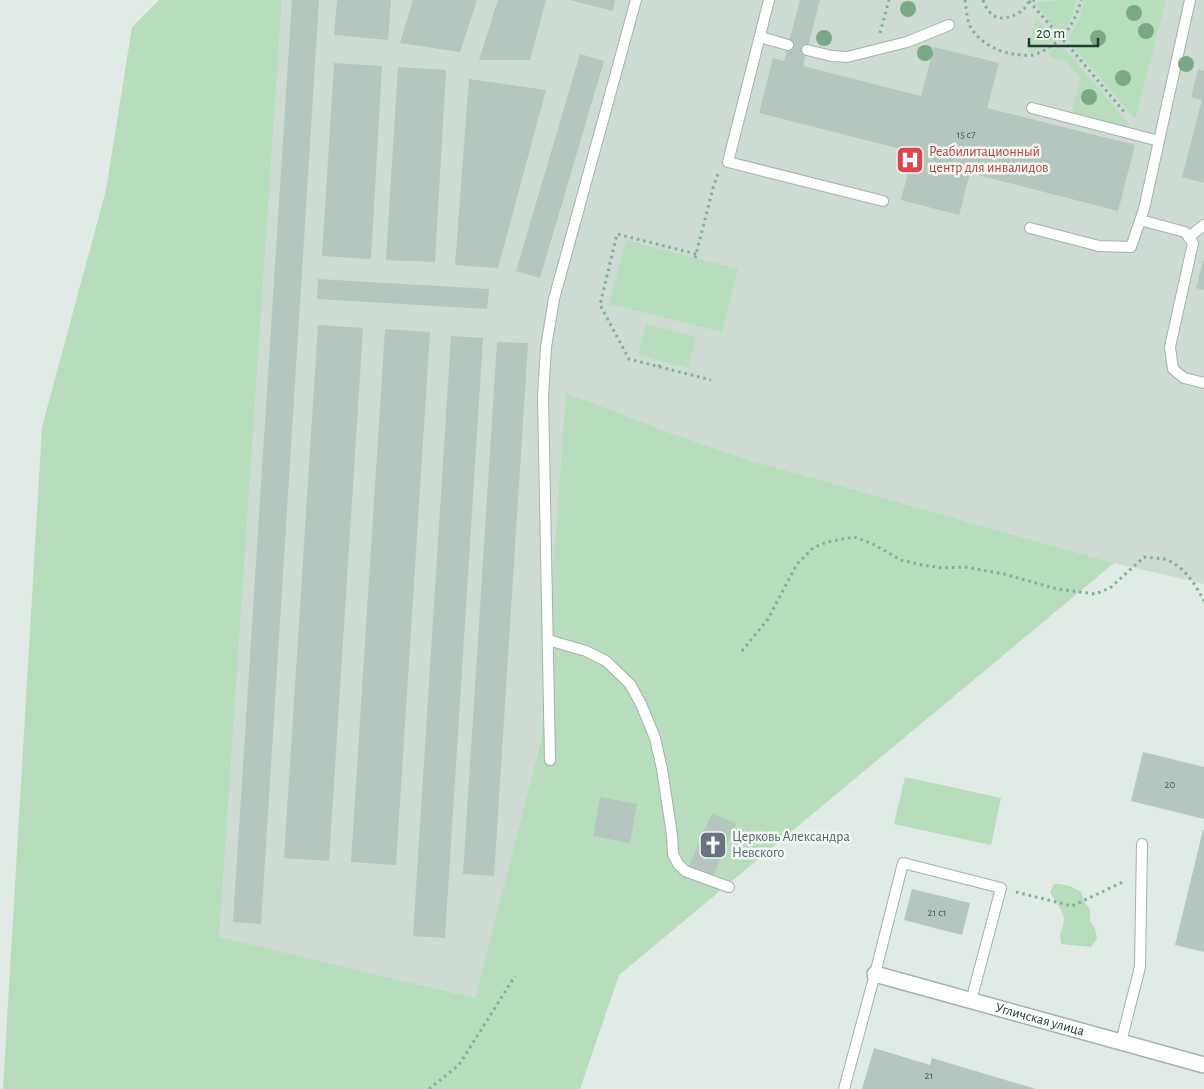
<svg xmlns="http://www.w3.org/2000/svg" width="1204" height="1089" font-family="'Alegreya Sans',sans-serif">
	<rect width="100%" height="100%" fill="#dfebe4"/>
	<path fill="#cddbd3" d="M282 0H1204V584L1114 563 752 461 665 431 548 640 541 740 475 998 218 937Z"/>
	<path fill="#b7ddbd" d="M159 0H282L219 937 475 998 541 740 566 393 665 431 752 461 1114 563 619 975 580 1089H3L42 427 106 190 132 27Z
		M1060 0H1076C1074 13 1070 25 1061 34L1034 3Z
		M1084 0H1166L1135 119 1068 40 1081 15Z
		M1036 18 1055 40 1042 48 1031 53 1028 52Z
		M1061 45 1129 124 1123 126 1072 113 1080 78 1066 61 1049 57 1051 51Z
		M626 240 738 269 722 332 609 304Z
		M646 324 696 337 688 368 638 355Z
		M905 777 1001 798 991 845 894 824Z
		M1054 884C1065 884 1072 886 1081 892L1084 901 1090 910V920L1095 929 1097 939 1091 947 1061 944C1061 942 1060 937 1060 935 1061 929 1064 926 1064 919 1063 909 1054 901 1050 892Z"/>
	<path fill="#b4c6bd" d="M292 0H319L261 924 233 922Z
		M337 0H391L388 40 334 35Z
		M413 0H477L460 52 400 43Z
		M498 0H546L530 60H479Z
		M570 0H615L613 11Z
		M800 0H820L803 66 921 96 934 47 999 63 987 108 1135 145 1118 211 970 173 959 215 901 200 913 152 759 113 773 58 784 61Z
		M580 54 604 61 540 278 516 271Z
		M334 63 382 66 371 259 322 256Z
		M398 67 446 70 435 262 386 260Z
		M1198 69 1204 71V183L1182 177 1202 100 1191 97Z
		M469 79 546 90 498 268 455 265Z
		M1203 261H1204V290L1196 288Z
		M318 279 489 289 487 309 317 299Z
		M318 325 363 328 329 861 284 858Z
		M385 329 430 332 396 865 351 862Z
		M451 336 483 338 445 938 413 936Z
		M497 342 528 343 494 876 463 874Z
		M1143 752 1204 767V819L1131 801Z
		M600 797 637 804 630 843 593 836Z
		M712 813 736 824 713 876 689 866Z
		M1203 830H1204V952L1175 945Z
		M912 889 970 903 962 935 904 920Z
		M874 1048 930 1065 932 1058 1036 1089H862Z"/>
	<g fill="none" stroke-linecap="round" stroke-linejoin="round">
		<g stroke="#a2b3ab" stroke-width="12">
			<path id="service" d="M769 0 728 162 883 201
				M760 37 788 45
				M807 50 832 56 847 57 907 42 949 25
				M1032 108 1159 141
				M1140 220 1185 232 1193 243 1170 347 1173 369 1184 378 1204 383
				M1030 228 1099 246 1131 247 1144 209 1190 0
				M1189 237 1204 225
				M548 640 586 651 606 661 630 684 641 704 655 738 662 769 672 835 673 854 678 864 685 871 729 887
				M550 760 543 396 546 347 554 299 636 0
				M1121 1042 1140 967 1142 844
				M844 1089 875 974 903 863 1001 888 971 1001"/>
		</g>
		<g stroke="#a2b3ab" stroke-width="18">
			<g id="minor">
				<path id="s1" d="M875 974 1204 1065"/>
			</g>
		</g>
		<path stroke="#7fb09b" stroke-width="3" stroke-dasharray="2.5 4" stroke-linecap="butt" d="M965 0C966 8 967 19 970 26 978 42 998 52 1014 54 1020 55 1027 56 1033 55 1059 47 1075 25 1081 0
			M983 0C989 18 1002 23 1018 13 1024 10 1026 7 1029 1L1036 0
			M1029 1 1072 50 1126 114
			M880 33 889 0
			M696 254 617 234 600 305 629 359 711 380
			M695 258 713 188 718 174
			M659 367 661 361
			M742 651 768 619 797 564 813 548 827 542 854 537 873 544 901 560 922 565 942 568 965 567 1004 574 1057 589 1095 594 1110 588 1144 557C1151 558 1158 558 1164 559 1184 565 1195 584 1204 601
			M1016 892 1072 906 1125 881
			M429 1089 459 1065 515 976"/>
		<use href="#service" stroke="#fff" stroke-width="10"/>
		<use href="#minor" stroke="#fff" stroke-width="15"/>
	</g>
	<g fill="#7ba988">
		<circle cx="908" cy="9" r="8"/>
		<circle cx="1134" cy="13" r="8"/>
		<circle cx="1146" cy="31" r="8"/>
		<circle cx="824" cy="38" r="8"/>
		<circle cx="1098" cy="38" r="8"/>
		<circle cx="925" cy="53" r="8"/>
		<circle cx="1186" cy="64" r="8"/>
		<circle cx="1123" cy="78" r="8"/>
		<circle cx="1089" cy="97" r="8"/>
	</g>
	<defs>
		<g id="hospital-square" transform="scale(1.4375)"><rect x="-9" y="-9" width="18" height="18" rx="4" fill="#e0444e" stroke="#f0f8f3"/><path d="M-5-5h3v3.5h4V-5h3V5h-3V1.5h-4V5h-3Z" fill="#fff"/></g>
		<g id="church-square" transform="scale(1.4375)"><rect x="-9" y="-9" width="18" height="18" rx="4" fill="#6b7280" stroke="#f0f8f3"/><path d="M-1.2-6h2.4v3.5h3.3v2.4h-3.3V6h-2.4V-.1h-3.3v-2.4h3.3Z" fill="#fff"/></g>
	</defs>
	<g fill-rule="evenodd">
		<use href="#hospital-square" x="910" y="160"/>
		<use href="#church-square" x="713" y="845"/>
	</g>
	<g text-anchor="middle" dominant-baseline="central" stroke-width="5" stroke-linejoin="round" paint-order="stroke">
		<g font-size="11" fill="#455e54">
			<text x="966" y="134">15 с7</text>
			<text x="1170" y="784">20</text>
			<text x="937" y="912">21 с1</text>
			<text x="929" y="1075">21</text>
		</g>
		<g font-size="14" fill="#be3a42" stroke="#f0f8f3" text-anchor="start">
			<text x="929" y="152">Реабилитационный<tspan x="929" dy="16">центр для инвалидов</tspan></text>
		</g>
		<g font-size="14" fill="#5b616d" stroke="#f0f8f3" text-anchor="start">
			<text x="732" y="837">Церковь Александра<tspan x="732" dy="16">Невского</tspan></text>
		</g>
		<g font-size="14" fill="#203c31" stroke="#f0f8f3">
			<text stroke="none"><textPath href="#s1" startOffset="171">Угличская улица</textPath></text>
		</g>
	</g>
	<path d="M1029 38v8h69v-8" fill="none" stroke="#203c31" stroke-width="2.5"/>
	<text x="1036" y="38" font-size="15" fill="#203c31" stroke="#f0f8f3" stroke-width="4" paint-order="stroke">20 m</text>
</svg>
